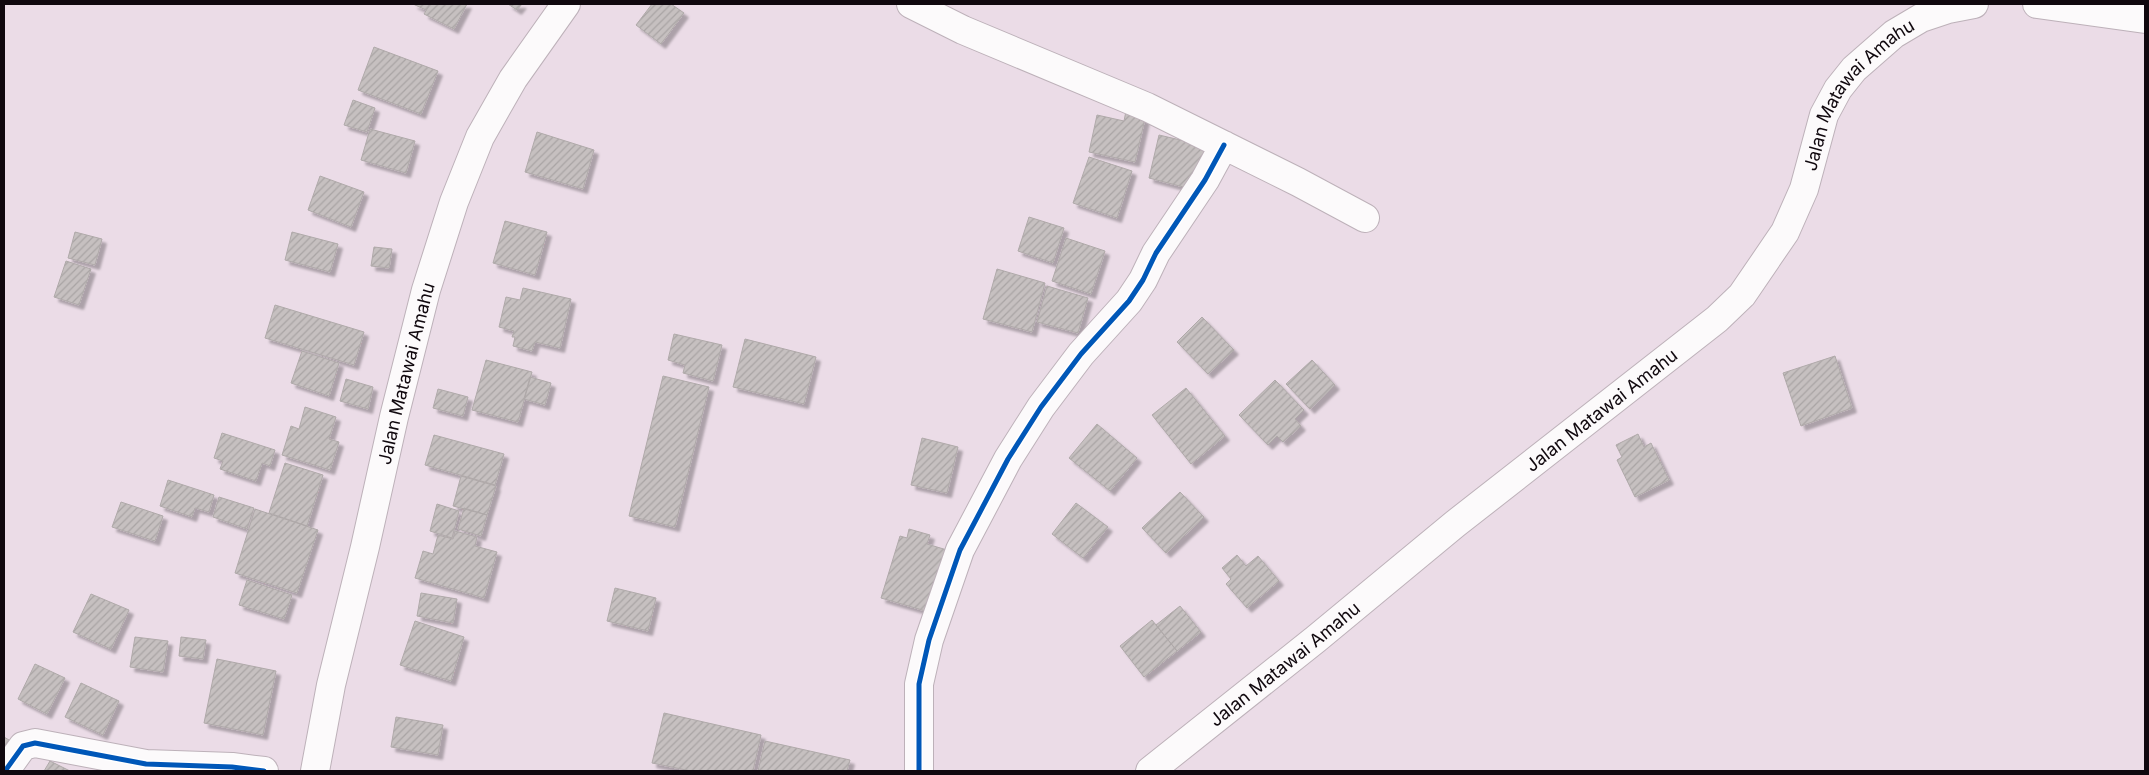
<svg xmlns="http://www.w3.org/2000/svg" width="2149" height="775" font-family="Inter,sans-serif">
	<defs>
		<pattern id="building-hatch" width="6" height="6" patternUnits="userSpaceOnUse" patternTransform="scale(1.25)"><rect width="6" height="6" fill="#c6c0c0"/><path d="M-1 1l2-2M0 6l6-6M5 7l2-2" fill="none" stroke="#a9a4a4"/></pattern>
		<filter id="shadow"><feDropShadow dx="4.5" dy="4.5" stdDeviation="1" flood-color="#0004"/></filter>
	</defs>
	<rect width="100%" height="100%" fill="#ebdce7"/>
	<path fill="url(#building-hatch)" stroke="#afa9a9" filter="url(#shadow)" d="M413 4H430L426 10Z
		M430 4H467L454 29 424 14Z
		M508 4H522L517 10Z
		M652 4H671L684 13 661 44 636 25Z
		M374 47 438 71 421 114 358 90Z
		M353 100 375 108 367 132 344 125Z
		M1127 106 1147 110 1135 162 1089 152 1097 115 1124 121Z
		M370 129 415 141 406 173 361 160Z
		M537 132 594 150 583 189 525 172Z
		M1159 135 1206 146 1195 190 1149 178Z
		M1089 157 1132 171 1117 218 1073 203Z
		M320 176 364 192 351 227 308 210Z
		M1029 217 1064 228 1053 263 1018 251Z
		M505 221 547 232 535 275 493 263Z
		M75 232 102 239 95 265 68 258Z
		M292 232 338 244 330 272 285 260Z
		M1066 238 1105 251 1091 294 1052 281Z
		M374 247 392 249 389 268 371 266Z
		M66 261 91 269 79 305 54 297Z
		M997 269 1045 283 1032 332 983 319Z
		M1047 286 1088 298 1078 333 1037 322Z
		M523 288 571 299 560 348 535 342 532 351 513 346 515 337H512L514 331 499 327 506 297 520 300Z
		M275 305 364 332 354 365 265 338Z
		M1202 317 1234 350 1208 374 1177 342Z
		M674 334 722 345 713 381 683 373 685 365 668 360Z
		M745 339 816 357 804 404 733 387Z
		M302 351 339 363 329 396 291 383Z
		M1835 356 1852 408 1801 426 1783 373Z
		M486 360 532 372 518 422 472 410Z
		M1312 360 1335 385 1310 409 1286 384Z
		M663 376 709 387 675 527 629 516Z
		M530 377 551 383 545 405 524 399Z
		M346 379 373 387 368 409 340 401Z
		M1275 380 1304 410 1295 419 1301 426 1283 442 1277 436 1268 445 1239 415Z
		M1186 388 1225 436 1191 464 1152 415Z
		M438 389 468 397 463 416 433 408Z
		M305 407 336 417 329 439 339 442 330 470 282 455 291 426 299 429Z
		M1097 424 1137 458 1110 491 1069 458Z
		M222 433 275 450 270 466 262 463 256 481 220 469 223 461 214 458Z
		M1638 434 1644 447 1651 443 1669 480 1635 497 1617 460 1622 457 1616 445Z
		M434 435 504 454 495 485 425 465Z
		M922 438 958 447 947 493 911 485Z
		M285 463 323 475 307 526 269 513Z
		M461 476 496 486 487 515 453 506Z
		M168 480 214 495 209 512 195 508 192 517 160 506Z
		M1180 492 1204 517 1166 553 1142 528Z
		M219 497 254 508 247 529 213 517Z
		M121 502 163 516 155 541 112 527Z
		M1076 503 1108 527 1083 558 1052 534Z
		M437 504 459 511 452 538 430 531Z
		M464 508 487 515 481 536 458 529Z
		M255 509 318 530 297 593 235 573Z
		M909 529 930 535 927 544 947 550 929 612 881 598 900 536 907 538Z
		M455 531 477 537 475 546 497 552 484 598 415 578 423 551 433 554 438 535 453 539Z
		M1237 555 1246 566 1258 556 1279 581 1247 608 1226 584 1231 579 1222 568Z
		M247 580 292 595 284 619 239 605Z
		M615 588 656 598 648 631 607 621Z
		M421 593 457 599 453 623 417 616Z
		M91 594 129 610 111 649 73 632Z
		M1180 606 1201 632 1177 651 1156 625Z
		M1152 620 1177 651 1144 677 1120 646Z
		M415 621 464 637 451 681 400 665Z
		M135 637 168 641 163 672 130 667Z
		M181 637 206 640 203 659 179 656Z
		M217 659 276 671 263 735 204 723Z
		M35 664 65 678 47 714 18 699Z
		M81 683 119 701 103 735 65 717Z
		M664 713 761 735 753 771H691L652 763Z
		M396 717 443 725 438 755 391 747Z
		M4 737 14 743 4 760Z
		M765 741 850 760 847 771H758Z
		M50 761 70 771H44Z"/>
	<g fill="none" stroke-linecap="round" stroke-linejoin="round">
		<g stroke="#bdb1b9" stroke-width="30">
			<path id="street" d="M911 4 963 30 1147 107 1298 182 1365 218
				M5 771 23 746 35 743 146 764 232 767 264 771
				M919 771V684L929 640 960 550 1008 459 1041 407 1081 354 1129 301 1143 280 1156 253 1205 180 1224 145"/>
		</g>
		<g stroke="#bdb1b9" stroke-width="30">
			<g id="secondary">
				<path d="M2037 4 2145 19"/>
				<path id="s1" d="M1150 771 1316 639 1455 524 1717 319 1742 295 1785 232 1804 189 1824 115 1838 89 1854 69 1894 34 1921 18 1948 9 1974 4"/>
			</g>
		</g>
		<g stroke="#bdb1b9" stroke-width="30">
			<g id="highway">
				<path id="s2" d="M315 771 331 685 365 547 394 417 426 290 454 202 480 137 513 79 566 4"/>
			</g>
		</g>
		<use href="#street" stroke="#fcfafb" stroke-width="28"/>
		<use href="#secondary" stroke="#fcfafb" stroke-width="28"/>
		<use href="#highway" stroke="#fcfafb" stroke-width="28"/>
		<g stroke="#fff" stroke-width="8">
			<path id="cycleway" d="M5 771 23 746 35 743 146 764 232 767 264 771
				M919 771V684L929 640 960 550 1008 459 1041 407 1081 354 1129 301 1143 280 1156 253 1205 180 1224 145"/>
		</g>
		<use href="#cycleway" stroke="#0057b8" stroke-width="5"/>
	</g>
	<g text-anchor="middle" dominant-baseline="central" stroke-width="5" stroke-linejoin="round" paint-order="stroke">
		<g font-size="18" fill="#10080e" stroke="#fff">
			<text stroke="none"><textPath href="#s1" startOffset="996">Jalan Matawai Amahu</textPath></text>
			<text stroke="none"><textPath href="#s2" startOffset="408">Jalan Matawai Amahu</textPath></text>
			<text stroke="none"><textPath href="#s1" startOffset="578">Jalan Matawai Amahu</textPath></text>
			<text stroke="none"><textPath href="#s1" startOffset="172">Jalan Matawai Amahu</textPath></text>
		</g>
	</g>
	<rect width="2149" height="775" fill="none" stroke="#10080e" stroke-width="10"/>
</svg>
